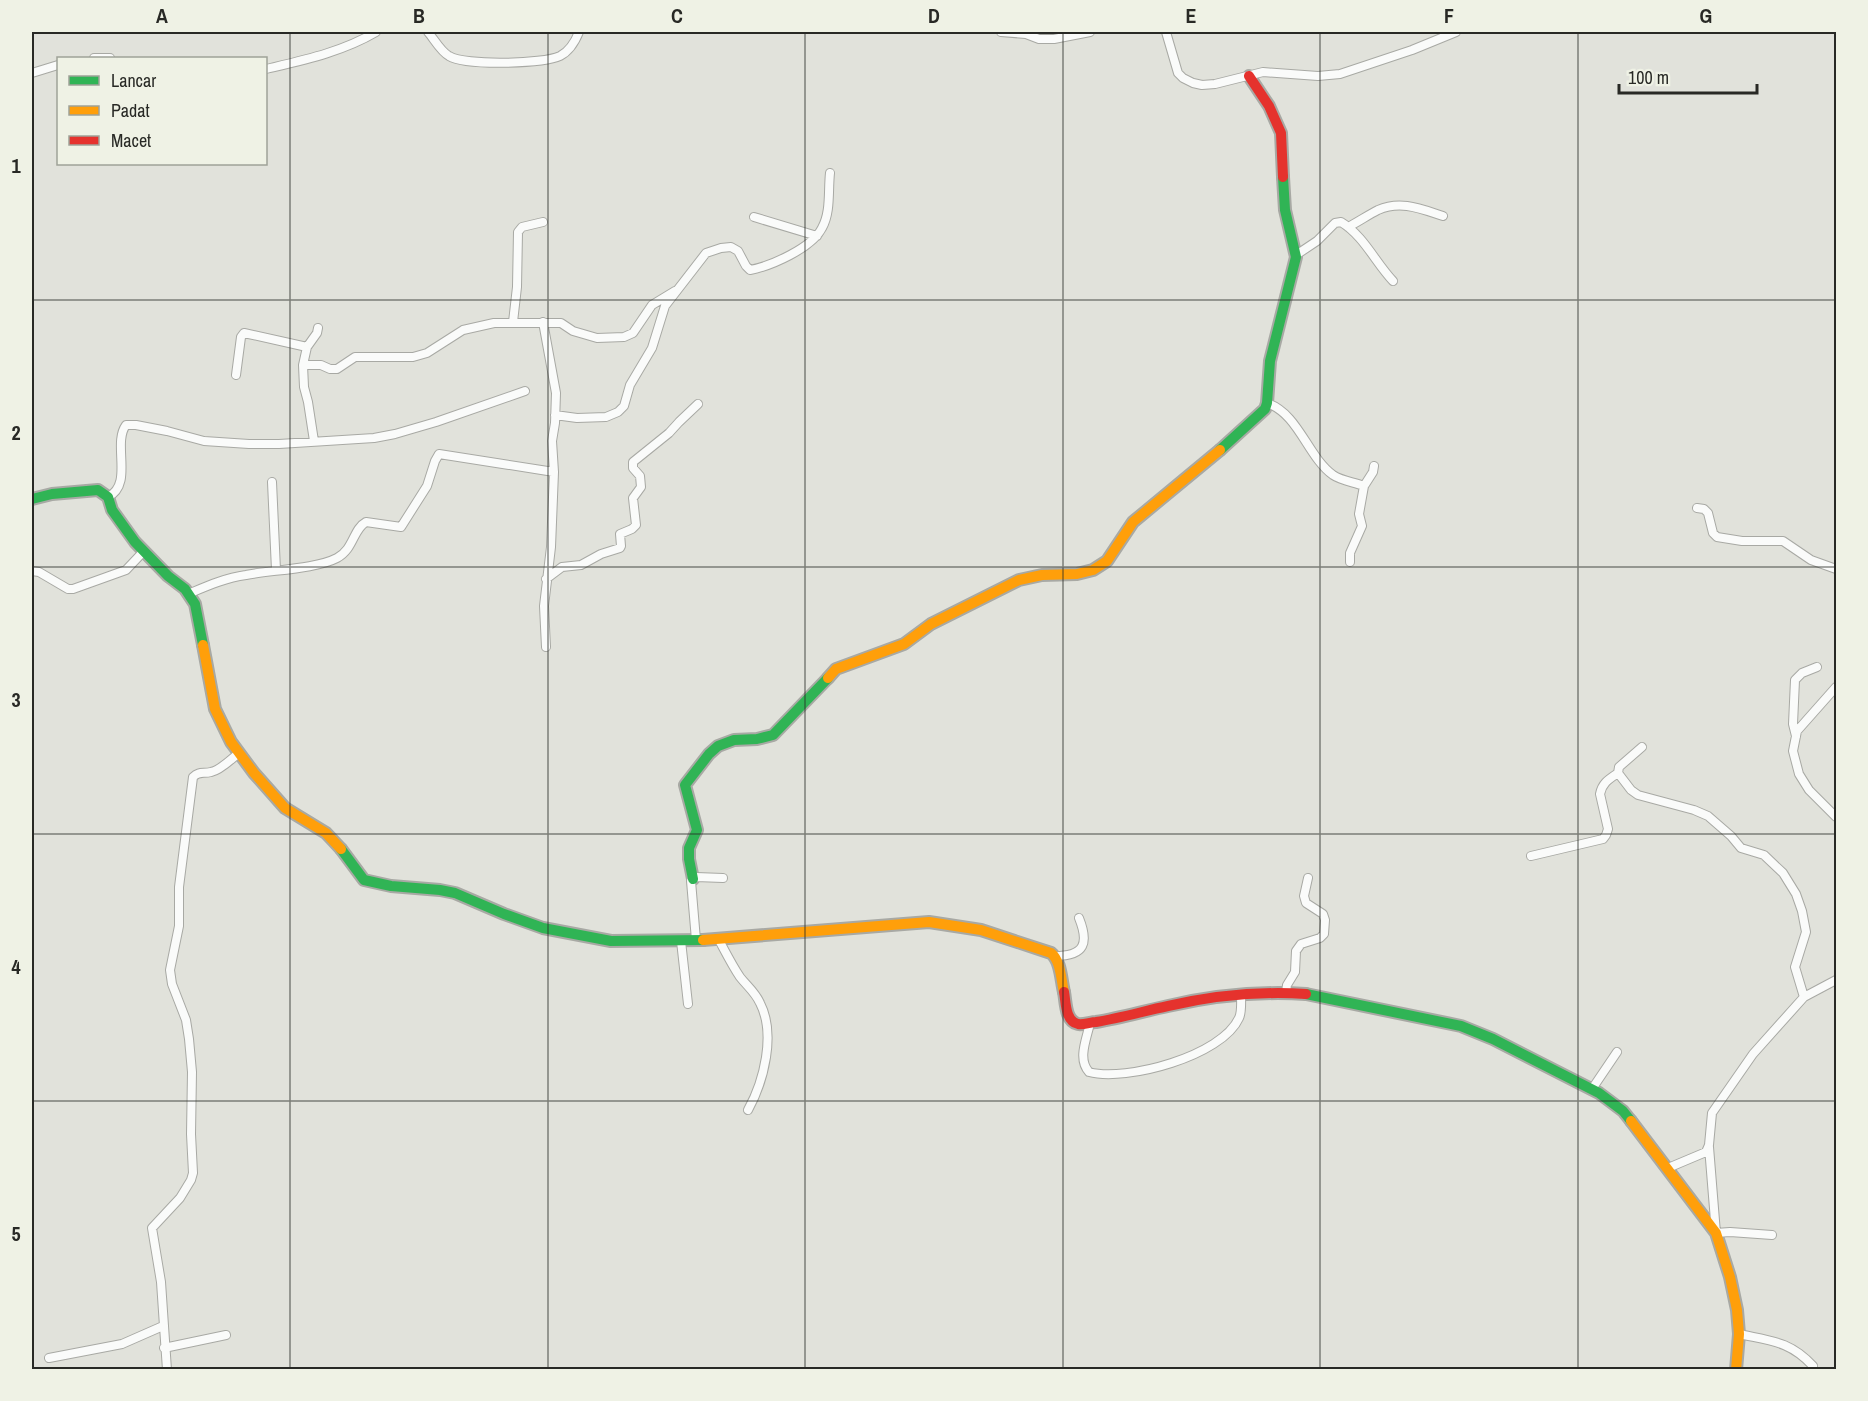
<svg xmlns="http://www.w3.org/2000/svg" width="1868" height="1401" font-family="'Archivo Narrow',sans-serif">
	<rect width="100%" height="100%" fill="#e1e2db"/>
	<g fill="none" stroke-linecap="round" stroke-linejoin="round">
		<g stroke="#a8a9a4" stroke-width="10">
			<path id="street" d="M428 32C434 39 441 52 449 56 465 66 543 64 560 56 570 51 575 42 579 32
				M1001 32 1026 34 1039 39H1054L1090 32
				M1166 32 1178 73 1183 78 1193 83 1202 85 1215 84 1263 72 1318 76 1340 74 1412 50 1456 32
				M94 58H110
				M266 69C304 60 342 52 376 32
				M32 73 58 65
				M754 217 817 236
				M1348 227C1358 222 1368 215 1378 210 1401 200 1421 209 1443 216
				M1296 255 1317 241 1335 223 1341 222C1364 236 1375 262 1393 281
				M513 322 517 287 518 232 522 227 543 222
				M543 322 556 393 555 423 552 441 554 472 551 547 544 606 546 647
				M303 365H321L330 369H337L355 357H413L427 353 463 330 494 323H561L573 331 597 338 624 337 633 333 652 305 675 291
				M236 375 241 337 244 333 307 347
				M1267 403C1299 414 1307 456 1333 475 1342 481 1354 482 1364 486L1359 514 1362 526 1350 553V562
				M555 415 577 418 606 417 618 412 624 406 630 385 652 348 665 306 706 253 721 248 731 247 738 251 746 266 750 270C771 266 812 248 822 228 831 212 828 191 830 173
				M314 441 308 402 304 387 303 365 307 347 317 333 318 328
				M272 482 276 570
				M1364 486 1373 472 1374 466
				M108 497C134 484 112 444 126 425H136L167 431 204 441 249 444H279L374 438 395 434 436 422 525 391
				M1697 508 1704 509 1708 513 1713 533 1717 537 1742 541H1783L1811 560 1836 569
				M32 571 39 572 68 589H73L126 570 144 551
				M546 579 562 567 581 565 601 554 620 548 621 546 620 534 632 529 636 525 633 498 641 487 640 476 633 468V462L669 433 679 422 698 404
				M188 594C207 586 225 578 246 575 271 570 316 569 337 558 354 549 353 529 366 522L401 527 427 486 435 461 439 454 554 472
				M1836 687 1797 731 1793 751 1799 774 1809 790 1836 817
				M1796 736 1793 724 1795 680 1802 673 1817 667
				M1618 773 1619 767 1642 747
				M1531 856 1603 839 1606 835 1608 829 1600 794C1602 783 1609 779 1618 773L1631 790 1638 795 1694 810 1708 816 1731 836 1741 848 1764 855 1783 873 1796 894 1802 911 1806 932 1795 967 1804 997
				M696 940 691 881 696 877 723 878
				M719 940C726 953 732 965 740 977 747 986 755 992 760 1003 776 1034 764 1081 748 1110
				M681 941 688 1004
				M1055 956C1085 956 1089 943 1079 918
				M1286 992 1287 985 1295 972 1296 951 1301 944 1320 938 1324 934 1325 920 1323 914 1306 903 1304 896 1308 878
				M1090 1023C1087 1038 1077 1059 1089 1072 1126 1082 1222 1056 1239 1018 1242 1012 1241 1002 1241 995
				M1592 1089 1617 1052
				M1709 1147 1716 1233 1730 1232 1772 1235
				M1668 1168 1706 1152 1709 1145 1712 1113 1753 1054 1804 997 1836 980
				M1739 1334C1771 1341 1790 1341 1813 1366
				M164 1348 226 1335
				M49 1358 122 1344 163 1326
				M167 1370 161 1282 152 1228 180 1198 191 1180 193 1173 191 1134 192 1072 189 1039 186 1020 172 984 170 970 179 926V887L193 777C199 771 203 774 211 772 221 770 231 759 239 753"/>
		</g>
		<g stroke="#a8a9a4" stroke-width="14">
			<path id="fast" d="M1220 450 1265 409 1267 403 1270 361 1296 257 1285 210 1283 177
				M32 499 52 494 98 490 108 497 112 510 135 542 168 576 185 589 195 604 203 645
				M341 849 364 880 391 886 440 890 455 893 504 914 543 928 611 941 703 940
				M693 879 689 859V848L697 830 685 785 709 754 718 746 734 740 757 739 773 735 828 678
				M1306 994 1461 1026 1493 1039 1599 1093 1623 1111 1631 1121"/>
		</g>
		<g stroke="#a8a9a4" stroke-width="14">
			<path id="slow" d="M203 645 215 709 231 742 254 773 285 808 326 833 341 849
				M828 678 836 669 904 644 931 624 1019 580 1042 575 1077 574 1093 570 1107 561 1133 522 1220 450
				M703 940 929 922 981 930 1051 953C1061 961 1061 980 1064 992
				M1631 1121 1716 1233 1730 1277 1737 1310 1739 1334 1736 1370"/>
		</g>
		<g stroke="#a8a9a4" stroke-width="14">
			<path id="jam" d="M1249 76 1269 106 1281 133 1283 177
				M1064 992C1066 1002 1065 1021 1078 1024 1083 1025 1091 1022 1096 1022 1121 1018 1144 1011 1168 1006 1212 996 1261 991 1306 994"/>
		</g>
		<use href="#street" stroke="#fafbfa" stroke-width="8"/>
		<use href="#fast" stroke="#30b455" stroke-width="10"/>
		<use href="#slow" stroke="#ff9f0a" stroke-width="10"/>
		<use href="#jam" stroke="#e5322d" stroke-width="10"/>
	</g>
	<path fill="none" stroke="#282925" stroke-width="1.5" stroke-opacity="0.55" d="M290 32V1370M548 32V1370M805 32V1370M1063 32V1370M1320 32V1370M1578 32V1370M32 300H1836M32 567H1836M32 834H1836M32 1101H1836"/>
	<rect width="1868" height="1401" fill="none" stroke="#eff2e5" stroke-width="66"/>
	<rect x="57" y="57" width="210" height="108" fill="#eff2e5" stroke="#9fa298" stroke-width="1.5"/>
	<rect x="69" y="76" width="30" height="9" fill="#30b455" stroke="#9fa298" stroke-width="1.5"/>
	<text x="111" y="87" font-size="18" fill="#282925">Lancar</text>
	<rect x="69" y="106" width="30" height="9" fill="#ff9f0a" stroke="#9fa298" stroke-width="1.5"/>
	<text x="111" y="117" font-size="18" fill="#282925">Padat</text>
	<rect x="69" y="136" width="30" height="9" fill="#e5322d" stroke="#9fa298" stroke-width="1.5"/>
	<text x="111" y="147" font-size="18" fill="#282925">Macet</text>
	<path d="M1619 84v9h138v-9" fill="none" stroke="#282925" stroke-width="3"/>
	<text x="1628" y="84" font-size="18" fill="#282925" stroke="#eff2e5" stroke-width="4.5" paint-order="stroke">100 m</text>
	<rect x="33" y="33" width="1802" height="1335" fill="none" stroke="#282925" stroke-width="2"/>
	<g font-size="20" text-anchor="middle" font-weight="bold" fill="#282925">
		<text x="162" y="23">A</text>
		<text x="419" y="23">B</text>
		<text x="677" y="23">C</text>
		<text x="934" y="23">D</text>
		<text x="1191" y="23">E</text>
		<text x="1449" y="23">F</text>
		<text x="1706" y="23">G</text>
		<text x="16" y="173">1</text>
		<text x="16" y="440">2</text>
		<text x="16" y="707">3</text>
		<text x="16" y="974">4</text>
		<text x="16" y="1241">5</text>
	</g>
</svg>
